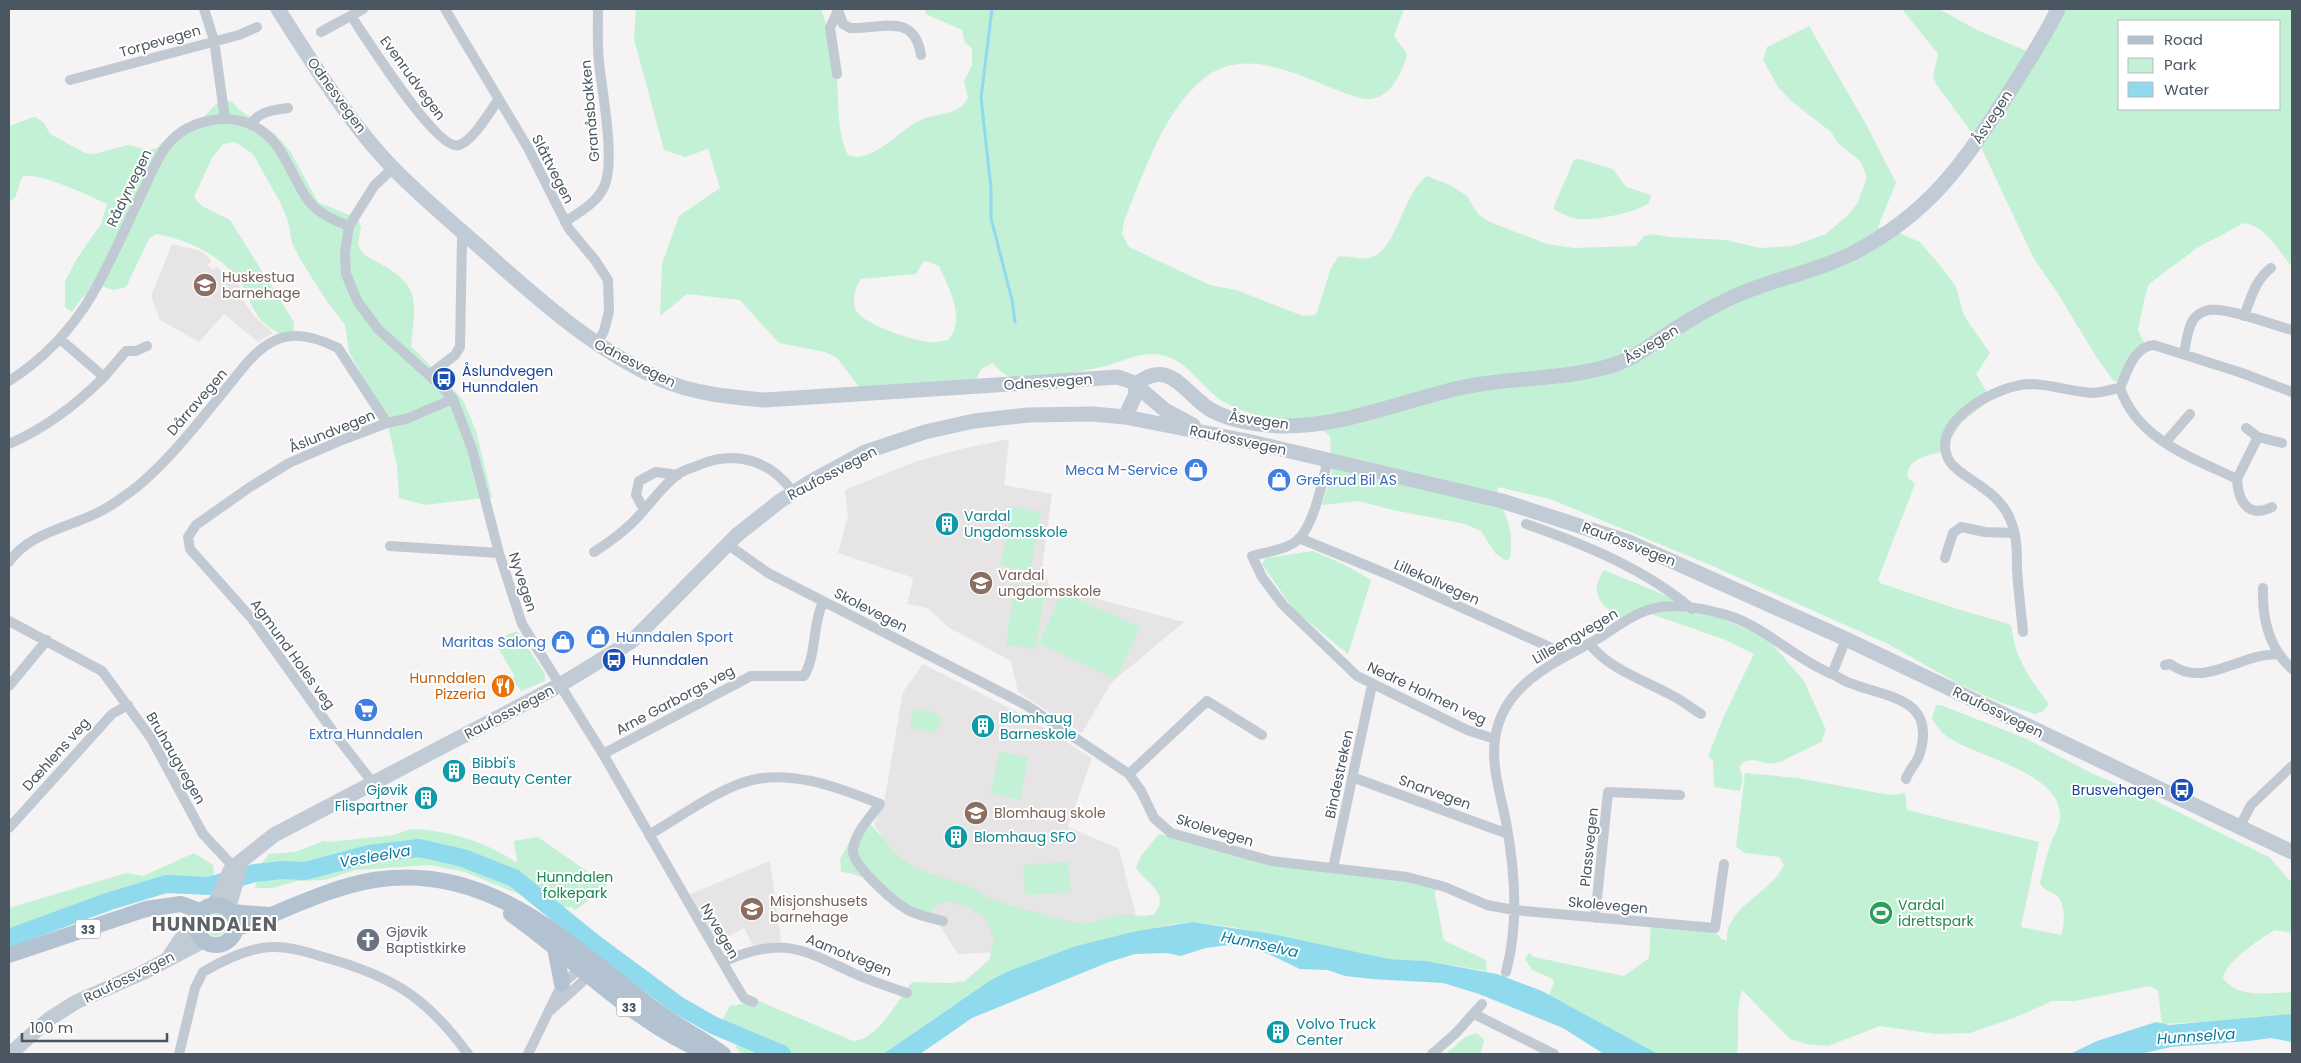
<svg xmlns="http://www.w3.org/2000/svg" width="2301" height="1063" font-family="Poppins,sans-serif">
	<rect width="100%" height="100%" fill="#f5f3f3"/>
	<path fill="#e6e4e5" d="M172 244 200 251 209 257 211 261 208 265 213 270 217 267 221 271 229 273 241 288V297L254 316 273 333 258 342 224 314 199 342 160 320 151 296Z
		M1009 439 1004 485 1052 494 1042 569 1050 586 1184 622 1111 683 1082 733 1018 692 1011 661 948 627 928 608 907 604 913 581 911 577 838 553 848 516 845 490 914 462 965 448Z
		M923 664 1021 714 1092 758 1068 827 1119 849 1139 928 1038 950 958 954 874 824 884 803 903 692Z
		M770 861 781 941 755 949 744 928 716 943 690 894Z"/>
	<path fill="#c3f1d5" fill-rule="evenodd" d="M636 9H821C828 28 832 49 836 70 840 98 835 129 848 155 872 165 900 129 921 120 938 112 957 117 968 98L964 81 972 65V48L965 43 962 30 930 16 926 14 925 9H1404L1394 36 1407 54 1406 59C1400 74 1394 90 1378 97 1366 102 1353 96 1342 92 1300 76 1243 44 1202 80 1162 114 1144 173 1124 221L1122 234 1129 247 1210 285 1236 290 1303 316 1316 315 1331 268 1338 257C1348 255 1358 260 1368 258 1397 254 1402 193 1427 176L1452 186 1467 196 1478 214 1490 222 1547 244 1574 248 1636 246 1644 236 1653 234 1670 237 1726 240 1760 248 1792 246 1826 234 1850 213 1858 202 1867 177 1861 162 1838 143 1831 132 1790 100 1778 87 1763 60 1767 47 1809 26 1867 126 1896 183 1878 227 1881 230 1899 233 1920 242 1943 269 1956 287 1964 316 1990 353 1976 374 1991 399 1961 423 1942 452C1928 455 1905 459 1908 478L1915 484 1878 579 1880 583 1957 609 2009 624 2012 627C2013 656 2032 682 2049 704L2043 711 2035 714 2002 703 1959 684 1888 644 1708 564 1550 499 1498 487C1495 499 1505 510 1508 522 1511 532 1512 547 1510 558L1506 561 1495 553 1481 531 1465 524 1393 510 1358 501 1322 505 1332 472 1330 436C1312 421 1286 421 1265 417 1252 415 1238 409 1226 403 1200 389 1188 357 1156 354 1138 353 1121 362 1105 366 1088 371 1031 380 1014 378 1005 376 999 370 993 363L981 369 971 391 863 392 837 358 825 352 779 343 740 300 687 294 660 316 662 264 679 216 720 188 708 149 685 157 664 150 634 39ZM926 261 939 266C948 286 967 319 948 340 942 341 936 343 929 342 912 340 867 326 857 312 851 304 855 287 861 279L916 274 923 262Z
		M1902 9H1939L1977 30 2034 54 2060 9H2292V267C2279 251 2266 226 2244 223L2197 248 2149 284 2145 296 2138 330 2144 342 2126 386 2113 380 2097 358 2057 292 2034 259 1978 141 1936 84 1933 76 1938 54ZM2120 21H2280V109H2120Z
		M224 99 232 102 241 111 275 134 290 151 318 202 358 219 361 227 358 244C362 255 367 257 377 262 421 285 416 301 411 346L463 400 476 431 492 497 425 505 399 498 397 466 387 421 349 352 345 325 326 300 300 259 292 243 288 221 281 204 253 154 235 142 223 144 212 158 194 197 202 206 230 220 294 322 293 338C277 334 262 325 254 310 248 299 245 286 236 276 216 253 186 239 156 234L149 239 126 287 114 290 98 285 82 298 72 312 65 307V281L78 257 101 224 107 204C91 197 36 170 22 177L15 198 9 202V126L33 117 37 118 44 123 50 134 85 153 94 154 128 145 149 150 157 148 173 132 205 116 217 103Z
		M1579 159 1613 169 1626 187 1651 195 1649 203C1636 213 1594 221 1577 219 1570 218 1562 213 1555 210L1554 206 1574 160Z
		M1013 506 1041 512 1030 571 1001 565Z
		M1313 551 1343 564 1371 580 1348 654 1294 610 1262 564 1266 558Z
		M1604 570 1761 635 1769 640 1804 681 1826 730 1821 742 1780 762 1771 764 1754 760 1745 761 1739 767 1743 778 1740 791 1714 787 1713 760 1708 757 1723 718 1754 654 1723 639 1648 613 1623 621C1603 605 1587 596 1604 570Z
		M1015 584 1045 589 1036 649 1006 645Z
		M1062 592 1140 627 1116 679 1039 644Z
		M517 631 545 674V681L521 691 512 679 515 677 498 648 503 645 502 637Z
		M1936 705H1941L2027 739 2093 774 2146 796 2269 857 2292 883V933L2275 930C2261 938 2225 962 2223 978 2238 999 2269 993 2292 992V1014L2223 1021 2162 1024 2158 991 2150 986 2075 1001H2052L2016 1017 1970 1033 1936 1034 1880 1026 1828 1046 1807 1044 1790 1039 1742 990C1735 1011 1740 1032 1737 1054H1658L1549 995 1554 983 1553 979 1532 970 1525 959 1529 953 1534 957 1624 976 1649 958 1651 921 1713 930 1722 939 1727 941C1724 907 1772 893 1784 865L1779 857 1745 853 1736 847 1745 773 1797 778 1890 795 1905 793 1907 810 2039 842 2021 927 2061 935C2065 925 2066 903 2056 895 2051 891 2044 891 2040 883 2043 870 2046 856 2051 843 2054 834 2060 827 2060 817 2062 773 1978 757 1949 738 1942 733 1936 726 1932 718Z
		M915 709 939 714 941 721 935 733 911 728V715Z
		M999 752 1028 757 1020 800 991 794Z
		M862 819C880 829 888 849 905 861 924 874 948 878 969 886 977 889 983 896 992 899 1021 909 1048 917 1079 923 1093 925 1106 915 1120 915 1131 914 1143 918 1154 914 1171 894 1147 884 1136 868L1141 856 1159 834 1287 861 1437 885 1435 894 1443 937 1445 941 1486 960 1487 971 1426 961 1389 959 1232 927 1192 922 1173 924 1076 946 957 1003 883 1054H741L736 1047 739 1034 722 1020 730 1006 748 1003 754 999 853 1041C878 1040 897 1001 912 982L952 983 965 981 989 960 994 939 985 918 966 906 948 901 935 906 928 920C902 902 874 875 841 872L840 859Z
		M411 829C448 830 487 842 517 863L514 841 538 837 607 885 576 910 571 907 557 908 548 906 465 872 430 865 355 870 325 880 298 881 272 888H255L261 864 269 854 295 852 323 841 328 842 394 835Z
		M194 853 213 865 214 874 209 880 183 879 83 903 37 919 25 932 19 944 9 947V908L126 873 143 876Z
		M1068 862 1071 892 1025 895 1023 865Z
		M204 924a12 12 0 1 1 24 0a12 12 0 1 1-24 0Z
		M1476 1033 1483 1038 1484 1042 1480 1054H1446L1464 1038Z"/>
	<path fill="#90daee" d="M1192 922 1272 934 1389 959 1426 961 1497 974 1542 991 1658 1054H1604L1563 1028 1479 994 1443 983 1372 979 1345 976 1328 970 1300 969 1260 950 1229 945 1206 948 1180 956 1167 953 1135 954 1109 962 972 1018 920 1054H883L991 980 1011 970 1076 946 1137 931Z
		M2292 1014V1042L2271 1038 2249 1041 2171 1047 2140 1054H2070L2097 1041 2156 1022 2169 1025Z"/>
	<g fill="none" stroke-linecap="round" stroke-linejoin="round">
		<path stroke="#90daee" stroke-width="3" d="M992 9 981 98 991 188V218L1012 300 1015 322"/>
		<path stroke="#90daee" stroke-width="18" d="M9 938 107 902 166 884 209 886 255 873 282 870 305 871 369 854 419 848 463 858 514 878 594 943 678 1005 713 1025 782 1054"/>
		<path stroke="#c1cad2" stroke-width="10" d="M204 9 214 40 225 119
			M445 9 528 148 569 229 595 260 608 280 609 311 604 331 597 344
			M838 10 843 24 850 28C880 30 914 11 921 55
			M351 16C365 36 437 152 459 145 473 141 490 111 499 99
			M321 32 363 9
			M837 74 830 28 838 10
			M70 80 239 35 257 27
			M251 125C258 111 274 110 288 108
			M393 168 374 186 349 226 345 253 346 274 351 286 358 302 378 329 442 387 453 399 472 449 499 553 522 624 603 754 733 980 744 998 753 1002
			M565 222C579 212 596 204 604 187 616 162 602 92 599 62 597 45 598 26 598 9
			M2244 316C2251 298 2255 280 2271 268
			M2184 354C2186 343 2187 330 2193 320 2196 315 2203 311 2209 310 2227 307 2273 325 2292 330
			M429 375 455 355 460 347 462 239
			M104 377 126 351H136L147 346
			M9 381C44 359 71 330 92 295 111 262 126 226 142 193 151 176 156 157 169 143 189 120 225 113 252 125 284 140 289 174 308 200 318 214 334 220 349 226
			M2120 388C2138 440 2191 457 2237 479 2238 501 2248 519 2272 507
			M2246 428 2258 437
			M2165 443 2190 414
			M9 444C46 428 75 406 104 377L60 339
			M1328 460C1322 483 1315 520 1300 538 1290 549 1266 552 1252 556L1262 577 1283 605 1357 676 1467 730 1495 739
			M2237 479 2258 437 2282 443
			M644 510 636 495 639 481 656 472 678 475
			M1526 524C1584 544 1645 569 1692 609
			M1299 538 1387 574 1554 649 1561 657
			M727 544 768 573 1026 705 1129 774 1141 791 1154 818 1171 833 1271 861 1407 877 1445 887 1487 905 1514 910 1715 928 1724 864
			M390 546 499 553
			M594 552C608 543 621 534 633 522 649 506 661 487 678 474 684 470 692 468 699 465 736 450 770 460 793 492
			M1945 558 1953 533 1961 527 1985 532 2014 533
			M9 562C29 533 67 528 97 513 112 506 125 496 138 486 171 458 198 423 225 390 239 373 255 349 276 340 295 331 320 339 338 348L387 423
			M2263 588C2262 618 2269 648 2292 669
			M9 621 102 671 151 738 203 834 230 863 239 864
			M2023 632C2021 611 2018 589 2017 568 2017 551 2017 534 2010 519 1997 486 1954 477 1947 456 1933 419 1999 385 2029 384 2051 384 2072 392 2093 393 2102 393 2111 389 2120 388 2127 372 2134 346 2154 345L2242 373 2292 392
			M1589 643C1608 669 1644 680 1671 695 1682 700 1691 708 1701 714
			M2165 665 2170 664C2198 684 2224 666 2253 658 2261 655 2269 655 2277 654
			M1832 674C1839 677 1845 682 1853 684 1888 698 1936 698 1920 753 1918 762 1909 769 1906 779
			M9 686 47 640
			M603 754 751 676H804C817 654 812 625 823 602
			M1129 774 1207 701 1262 735
			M1352 777 1508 834
			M373 783 337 737 253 620 190 549 188 537 196 525 250 487 289 463 342 440 387 423 406 419 453 399
			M2240 826 2251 805 2292 766
			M9 828 112 714 128 705
			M649 835C678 818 708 796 739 784 784 766 838 787 880 804 870 818 855 832 853 850 852 866 896 904 910 911 920 916 932 918 943 921
			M1333 868 1372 685
			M1595 918 1608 792 1680 795
			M723 962C780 936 801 948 853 973 871 981 889 987 907 993
			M1506 972C1519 924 1515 870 1506 822 1501 796 1491 766 1495 739 1503 682 1556 663 1599 638 1614 629 1631 615 1648 610 1669 603 1699 607 1719 613 1763 623 1792 658 1832 674L1846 639
			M551 1010 581 983 590 971
			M1474 1014 1554 1054
			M179 1054 195 988 203 972C222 961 248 948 271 947 289 946 309 953 327 958 394 977 427 998 468 1054
			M528 1054 562 984 583 966
			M1432 1054 1456 1033 1482 1004"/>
		<path stroke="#c1cbd6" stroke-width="15" d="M278 9C311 61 350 124 393 168 427 203 466 234 502 267 552 311 601 353 662 380 695 394 730 397 765 400L1118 377 1132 382 1165 410 1193 425
			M1135 385C1173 354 1186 400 1217 413 1236 422 1261 425 1282 426 1343 427 1404 400 1464 387 1512 377 1563 380 1610 366 1634 359 1652 344 1672 331 1692 318 1713 306 1735 296 1773 279 1816 272 1853 253 1929 214 1963 164 2008 94 2025 66 2044 39 2058 9
			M1125 417 1136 394 1135 385
			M214 905 231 869 274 835 560 685 632 641 737 535 780 501 810 482 865 452 925 432 974 421 1028 415 1093 414 1125 417 1247 441 1502 501 1629 542 1846 639 2292 852
			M228 909 239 873V864
			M169 957 181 939 196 930
			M10 1054 49 1019 76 1002 142 973 203 941"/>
		<path stroke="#b3c2d1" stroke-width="16" d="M196 925a20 20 0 1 1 40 0a20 20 0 1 1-40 0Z
			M231 912 269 915
			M511 914C577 960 632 1022 707 1053
			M235 929C281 913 326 888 374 880 492 861 571 947 657 1011 678 1027 702 1038 723 1054
			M555 948 562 984
			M9 955 146 909 181 904 200 911"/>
	</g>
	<defs>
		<g id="school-disc" transform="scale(1.25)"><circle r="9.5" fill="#8d6e63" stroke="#fff"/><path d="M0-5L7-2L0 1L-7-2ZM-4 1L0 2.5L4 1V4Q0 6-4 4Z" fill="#fff"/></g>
		<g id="bus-disc" transform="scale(1.25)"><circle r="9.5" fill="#1a4fb4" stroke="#fff"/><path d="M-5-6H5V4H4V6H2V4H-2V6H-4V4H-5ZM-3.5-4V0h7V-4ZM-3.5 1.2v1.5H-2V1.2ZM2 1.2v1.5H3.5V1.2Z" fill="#fff"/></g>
		<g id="shop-disc" transform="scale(1.25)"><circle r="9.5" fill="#3f7fe0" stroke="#fff"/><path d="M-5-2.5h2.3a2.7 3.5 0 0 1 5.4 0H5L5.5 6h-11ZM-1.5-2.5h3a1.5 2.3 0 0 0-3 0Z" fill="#fff"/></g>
		<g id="building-disc" transform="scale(1.25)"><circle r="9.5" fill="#0f9aa8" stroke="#fff"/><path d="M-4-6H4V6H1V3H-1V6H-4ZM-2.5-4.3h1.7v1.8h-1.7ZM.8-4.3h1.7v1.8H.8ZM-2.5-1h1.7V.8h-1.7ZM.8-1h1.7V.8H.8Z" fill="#fff"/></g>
		<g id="restaurant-disc" transform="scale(1.25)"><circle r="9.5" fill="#e8710a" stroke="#fff"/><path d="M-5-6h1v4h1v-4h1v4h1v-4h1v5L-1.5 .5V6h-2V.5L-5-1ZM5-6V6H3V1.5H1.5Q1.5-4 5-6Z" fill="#fff"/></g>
		<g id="supermarket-disc" transform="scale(1.25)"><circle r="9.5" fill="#3f7fe0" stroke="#fff"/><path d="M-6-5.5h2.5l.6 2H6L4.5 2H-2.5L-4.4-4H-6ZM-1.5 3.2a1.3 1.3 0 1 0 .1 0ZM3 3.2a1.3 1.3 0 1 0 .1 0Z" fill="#fff"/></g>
		<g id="stadium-disc" transform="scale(1.25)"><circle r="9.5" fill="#2e9e5b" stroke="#fff"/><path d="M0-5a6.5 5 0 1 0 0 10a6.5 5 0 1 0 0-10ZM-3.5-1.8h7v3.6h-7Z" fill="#fff"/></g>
		<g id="church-disc" transform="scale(1.25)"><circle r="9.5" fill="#6b7280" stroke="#fff"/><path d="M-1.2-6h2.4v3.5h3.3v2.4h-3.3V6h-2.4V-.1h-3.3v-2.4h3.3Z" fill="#fff"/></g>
	</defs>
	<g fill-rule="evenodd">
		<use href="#school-disc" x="205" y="285"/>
		<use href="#bus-disc" x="444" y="379"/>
		<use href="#shop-disc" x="1196" y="470"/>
		<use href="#shop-disc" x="1279" y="480"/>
		<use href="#building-disc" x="947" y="524"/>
		<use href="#school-disc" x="981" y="583"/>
		<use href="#shop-disc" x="598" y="637"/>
		<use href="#shop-disc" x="563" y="642"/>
		<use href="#bus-disc" x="614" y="660"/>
		<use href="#restaurant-disc" x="503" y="686"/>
		<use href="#supermarket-disc" x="366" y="710"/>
		<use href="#building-disc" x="983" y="726"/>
		<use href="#building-disc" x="454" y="771"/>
		<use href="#bus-disc" x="2182" y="790"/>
		<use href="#building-disc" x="426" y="798"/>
		<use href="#school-disc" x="976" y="813"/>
		<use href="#building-disc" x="956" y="837"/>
		<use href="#school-disc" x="752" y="909"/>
		<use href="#stadium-disc" x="1881" y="913"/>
		<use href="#church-disc" x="368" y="940"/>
		<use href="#building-disc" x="1278" y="1032"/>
	</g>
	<g text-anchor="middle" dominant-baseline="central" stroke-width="4" stroke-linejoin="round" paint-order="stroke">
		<g fill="#fff" stroke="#808990" stroke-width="1">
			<rect x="75.5" y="919.5" width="25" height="19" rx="4"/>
			<rect x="616.5" y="997.5" width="25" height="19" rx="4"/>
		</g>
		<g font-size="12" font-weight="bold" fill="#4a5661">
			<text x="88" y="929">33</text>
			<text x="629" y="1007">33</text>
		</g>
		<g font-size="14" fill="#4a5661" stroke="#fff">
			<text transform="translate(160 41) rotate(-16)">Torpevegen</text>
			<text transform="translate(413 78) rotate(54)">Evenrudvegen</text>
			<text transform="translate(337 95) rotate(54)">Odnesvegen</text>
			<text transform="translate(590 111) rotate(-95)">Granåsbakken</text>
			<text transform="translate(1992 117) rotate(-57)">Åsvegen</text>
			<text transform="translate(553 169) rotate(63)">Slåttvegen</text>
			<text transform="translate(129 188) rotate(-64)">Rådyrvegen</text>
			<text transform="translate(1651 344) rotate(-31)">Åsvegen</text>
			<text transform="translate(635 363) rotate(27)">Odnesvegen</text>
			<text transform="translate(1048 382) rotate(-4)">Odnesvegen</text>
			<text transform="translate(197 402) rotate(-49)">Dårravegen</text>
			<text transform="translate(1259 420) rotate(8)">Åsvegen</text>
			<text transform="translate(332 431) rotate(-22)">Åslundvegen</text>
			<text transform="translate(1238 440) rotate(12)">Raufossvegen</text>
			<text transform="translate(832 473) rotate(-28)">Raufossvegen</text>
			<text transform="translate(1629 544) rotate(21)">Raufossvegen</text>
			<text transform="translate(523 582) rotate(72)">Nyvegen</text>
			<text transform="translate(1437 582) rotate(24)">Lillekollvegen</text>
			<text transform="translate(871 610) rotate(27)">Skolevegen</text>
			<text transform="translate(1575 636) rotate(-30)">Lilleengvegen</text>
			<text transform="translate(293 654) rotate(54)">Agmund Holes veg</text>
			<text transform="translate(1427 693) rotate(25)">Nedre Holmen veg</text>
			<text transform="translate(675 700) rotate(-28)">Arne Garborgs veg</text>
			<text transform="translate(509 712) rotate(-28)">Raufossvegen</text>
			<text transform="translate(1998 712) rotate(26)">Raufossvegen</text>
			<text transform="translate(56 754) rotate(-48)">Dæhlens veg</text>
			<text transform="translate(176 758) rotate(60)">Bruhaugvegen</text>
			<text transform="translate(1339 774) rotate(-78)">Bindestreken</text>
			<text transform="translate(1435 792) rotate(20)">Snarvegen</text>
			<text transform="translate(1215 830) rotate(17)">Skolevegen</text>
			<text transform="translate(1589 847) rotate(-84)">Plassvegen</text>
			<text transform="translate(1608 905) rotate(5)">Skolevegen</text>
			<text transform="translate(720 931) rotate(60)">Nyvegen</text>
			<text transform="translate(849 955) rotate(22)">Aamotvegen</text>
			<text transform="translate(129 977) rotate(-26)">Raufossvegen</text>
		</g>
		<g font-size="14" fill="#785e54" stroke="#fff" text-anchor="start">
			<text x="222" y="277">Huskestua<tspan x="222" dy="16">barnehage</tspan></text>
			<text x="998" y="575">Vardal<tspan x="998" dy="16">ungdomsskole</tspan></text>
			<text x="994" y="813">Blomhaug skole</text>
			<text x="770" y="901">Misjonshusets<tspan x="770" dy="16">barnehage</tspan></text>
		</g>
		<g font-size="14" fill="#164399" stroke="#fff" text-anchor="start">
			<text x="462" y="371">Åslundvegen<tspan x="462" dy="16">Hunndalen</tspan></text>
			<text x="632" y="660">Hunndalen</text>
			<text x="2164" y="790" text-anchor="end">Brusvehagen</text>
		</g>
		<g font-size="14" fill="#366cbe" stroke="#fff" text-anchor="end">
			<text x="1178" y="470">Meca M-Service</text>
			<text x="1296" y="480" text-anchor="start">Grefsrud Bil AS</text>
			<text x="616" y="637" text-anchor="start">Hunndalen Sport</text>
			<text x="546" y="642">Maritas Salong</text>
			<text x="366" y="734" text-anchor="middle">Extra Hunndalen</text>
		</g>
		<g font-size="14" fill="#0d838f" stroke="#fff" text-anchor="start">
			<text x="964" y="516">Vardal<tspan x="964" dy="16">Ungdomsskole</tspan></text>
			<text x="1000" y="718">Blomhaug<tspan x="1000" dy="16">Barneskole</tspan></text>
			<text x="472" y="763">Bibbi's<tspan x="472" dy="16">Beauty Center</tspan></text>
			<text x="408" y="790" text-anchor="end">Gjøvik<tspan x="408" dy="16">Flispartner</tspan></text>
			<text x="974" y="837">Blomhaug SFO</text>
			<text x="1296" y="1024">Volvo Truck<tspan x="1296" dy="16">Center</tspan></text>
		</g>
		<g font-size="14" fill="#c56008" stroke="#fff" text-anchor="end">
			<text x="486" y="678">Hunndalen<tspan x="486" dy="16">Pizzeria</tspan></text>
		</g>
		<g font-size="14" fill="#17864f" stroke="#fff">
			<text x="575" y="877">Hunndalen<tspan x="575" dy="16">folkepark</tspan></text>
		</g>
		<g font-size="14" fill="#27864d" stroke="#fff" text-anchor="start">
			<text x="1898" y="905">Vardal<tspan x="1898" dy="16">idrettspark</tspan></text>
		</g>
		<g font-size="14" fill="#5b616d" stroke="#fff" text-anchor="start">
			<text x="386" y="932">Gjøvik<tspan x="386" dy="16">Baptistkirke</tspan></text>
		</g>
		<g font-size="15" font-style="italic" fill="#0c7c9b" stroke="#fff">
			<text transform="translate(375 856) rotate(-10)">Vesleelva</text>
			<text transform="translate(1260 944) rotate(12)">Hunnselva</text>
			<text transform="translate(2196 1036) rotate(-4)">Hunnselva</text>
		</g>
		<g font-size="19" font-weight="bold" letter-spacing="1" fill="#5f6368" stroke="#fff">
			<text x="215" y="924">HUNNDALEN</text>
		</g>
	</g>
	<rect width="2301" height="1063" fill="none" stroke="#4a5661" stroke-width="20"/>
	<rect x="2118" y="20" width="162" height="90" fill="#ffffff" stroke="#b7bbc0"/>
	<rect x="2128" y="36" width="25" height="8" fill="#b3c2d1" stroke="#b7bbc0"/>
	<text x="2164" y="45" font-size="15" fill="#4a5661">Road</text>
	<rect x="2128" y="58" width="25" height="15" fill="#c3f1d5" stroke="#b7bbc0"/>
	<text x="2164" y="70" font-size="15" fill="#4a5661">Park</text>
	<rect x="2128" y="82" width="25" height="15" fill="#90daee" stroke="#b7bbc0"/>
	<text x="2164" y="95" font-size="15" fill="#4a5661">Water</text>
	<path d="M22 1033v8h145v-8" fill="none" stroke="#4a5661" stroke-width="2.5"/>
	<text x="30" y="1033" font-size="15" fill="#4a5661" stroke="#ffffff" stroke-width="4" paint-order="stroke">100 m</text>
</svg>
